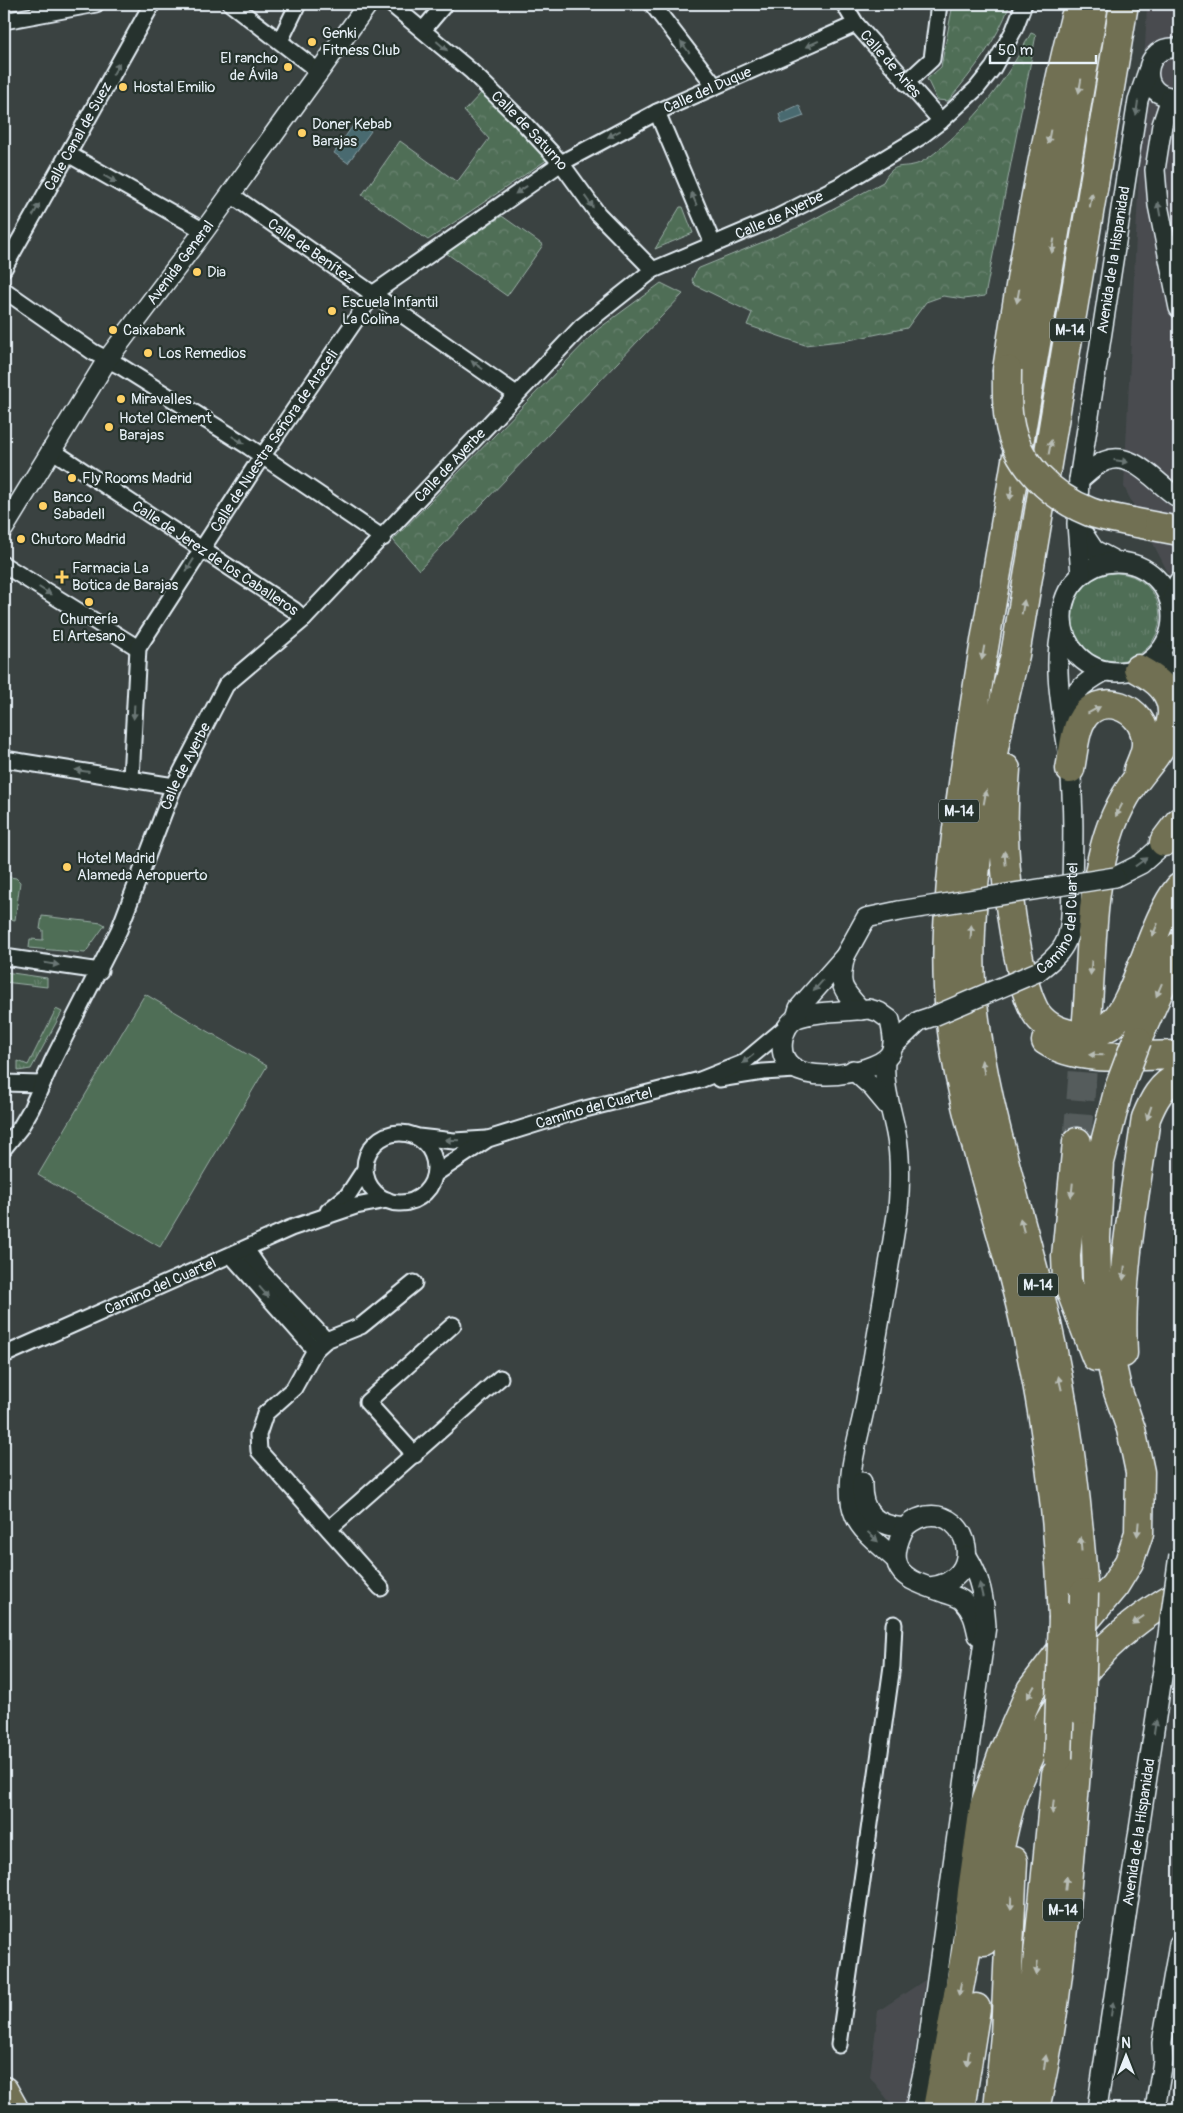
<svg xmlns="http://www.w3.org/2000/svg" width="1183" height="2113" font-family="Pangolin,sans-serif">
	<defs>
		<pattern id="grass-tufts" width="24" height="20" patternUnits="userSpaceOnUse" patternTransform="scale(1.25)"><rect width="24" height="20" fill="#506e57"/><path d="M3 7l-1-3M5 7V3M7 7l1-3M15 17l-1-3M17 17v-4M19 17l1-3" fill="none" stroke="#698370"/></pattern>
		<pattern id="park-crowns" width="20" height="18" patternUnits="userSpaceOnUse" patternTransform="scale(1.25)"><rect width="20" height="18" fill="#506e57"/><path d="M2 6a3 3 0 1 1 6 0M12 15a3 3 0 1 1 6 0" fill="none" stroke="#698370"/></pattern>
	</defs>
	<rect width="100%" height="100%" fill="#3a4241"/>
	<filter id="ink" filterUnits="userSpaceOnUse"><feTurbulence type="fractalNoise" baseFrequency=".02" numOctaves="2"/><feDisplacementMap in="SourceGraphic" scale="10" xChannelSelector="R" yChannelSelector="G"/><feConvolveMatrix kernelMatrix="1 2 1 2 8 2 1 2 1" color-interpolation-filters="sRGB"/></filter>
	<g filter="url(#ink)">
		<path fill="#484c4f" d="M1147 4H1179V594L1124 487Z
			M925 1980 907 2109H895L870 2077 878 2011Z"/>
		<path fill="url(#grass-tufts)" stroke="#9cb0a8" d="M1072 617a44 44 0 1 1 88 0a44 44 0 1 1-88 0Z
			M5 972 47 978V987L4 982Z
			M56 1009 62 1012 31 1069 18 1071V1061L28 1065Z"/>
		<path fill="url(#park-crowns)" stroke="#9cb0a8" d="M953 4H1010C997 41 973 71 948 101L937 100 927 79 941 67Z
			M1031 33 1036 35 985 296 964 299 943 296 926 302 907 328 849 340 805 345 747 325 752 313 695 285 692 280 697 269 797 228 883 182C894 161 901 169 917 164 928 160 942 147 951 139 986 109 1009 73 1031 33Z
			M484 90 551 157 428 240 362 195 400 141 457 182 489 139 464 111Z
			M680 207H683L693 233 655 249Z
			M502 216 543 245 507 296 446 253Z
			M661 283 683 294 419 570 393 540 597 330Z"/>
		<path fill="#506e57" stroke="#9cb0a8" d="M4 876 16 878 20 882 15 920 4 918Z
			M42 916 102 923 105 925 85 953 29 948 30 939 43 940V930L40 929Z
			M145 994 267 1066 160 1247 38 1175Z"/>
		<path fill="#496a6f" stroke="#89a0a6" d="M799 105 804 116 782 124 779 114Z
			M356 121 371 131 348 163 334 153Z"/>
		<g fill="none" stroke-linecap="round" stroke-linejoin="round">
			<path stroke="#545c5c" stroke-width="28" stroke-dasharray="28 14" stroke-linecap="butt" d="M1077 1142 1086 1031"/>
			<g stroke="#e8f1f8" stroke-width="19">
				<g id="minor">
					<path d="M231 4 318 71"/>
					<path id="s1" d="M391 4 471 71 520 119 561 163 598 214 653 270"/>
					<path d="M652 4 715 86"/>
					<path id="s2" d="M844 4 856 24 941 121"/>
					<path d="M4 21 96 4"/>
					<path d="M423 30 445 4"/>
					<path d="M280 41 298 4"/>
					<path d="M906 83 932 59 939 4"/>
					<path d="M657 112 713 244"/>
					<path d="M68 154 204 231"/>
					<path id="s3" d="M230 194 516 394"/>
					<path id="s4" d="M4 268 152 4"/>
					<path d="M4 290 93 352 120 366 249 447 383 538"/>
					<path id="s5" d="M50 449 294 610 304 619"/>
					<path d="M4 565 138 648"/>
					<path d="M4 759 174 786"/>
					<path id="s6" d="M131 778 138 648 255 467 374 293 561 163 657 112 856 24"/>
					<path d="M4 957 100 971"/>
					<path d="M719 1079 763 1072 796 1070"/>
					<path d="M4 1083 41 1084"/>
					<circle cx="400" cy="1168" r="35"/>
					<path d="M418 1137 454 1141 487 1139"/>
					<path id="s7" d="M4 1148 20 1128 31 1109 53 1060 119 930 174 786 226 685 304 619 581 327 653 270 778 217 839 186 920 137 941 121 977 88 993 68 1014 30 1024 4"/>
					<path id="s8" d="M435 1174 488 1139 581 1110 700 1080 743 1063 786 1027"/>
					<path d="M328 1211 348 1195 365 1169"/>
					<path d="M246 1249 261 1271 326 1340"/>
					<path d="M232 1256 315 1350"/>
					<path id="s9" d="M4 1355 291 1228 356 1206 387 1200"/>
					<path d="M415 1455 367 1402 453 1325"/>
					<path d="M329 1529 500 1378"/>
					<path d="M381 1588 259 1451 258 1435 265 1414 294 1388 315 1350 326 1340 361 1326 414 1283"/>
					<path d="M839 2045 892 1666 894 1624"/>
				</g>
			</g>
			<g stroke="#e8f1f8" stroke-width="22">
				<g id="tertiary">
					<path d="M1179 49C1143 40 1134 101 1179 97"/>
					<path d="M1171 98 1162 125 1155 170 1158 205 1179 308"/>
					<path d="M1079 480C1087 474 1095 465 1105 461 1133 449 1158 486 1179 498"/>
					<path d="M1078 526 1094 550 1115 561"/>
					<path id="s10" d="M4 528 107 360 204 231 368 4"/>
					<circle cx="1117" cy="617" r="55"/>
					<path id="s11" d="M1081 575 1077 524 1079 480 1138 100 1148 71"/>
					<path d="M1171 602 1179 581"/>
					<path d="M1161 652 1165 667 1179 685"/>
					<path d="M1067 721C1071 692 1080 685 1105 671"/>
					<path d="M1115 877 1141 864 1174 835"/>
					<path d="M845 956C838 985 841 988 861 1010"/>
					<path id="s12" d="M1037 972C1046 965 1058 956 1064 945 1073 929 1071 904 1072 885 1073 845 1074 807 1070 767 1065 719 1051 675 1062 627"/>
					<path d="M869 1009 879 1012 890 1020C892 1031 896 1044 890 1054 877 1075 772 1094 783 1039 785 1030 788 1022 797 1018 812 1011 851 1011 869 1009Z"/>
					<path d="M796 1018 799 1008 845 956 866 918 899 911"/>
					<path d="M893 1046 919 1021 934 1016"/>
					<path d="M885 1061C883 1086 891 1108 896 1133 901 1157 900 1184 898 1209 888 1273 877 1336 866 1400 861 1432 841 1484 855 1516 862 1533 883 1547 896 1560"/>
					<path d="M853 1070 872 1087 887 1105"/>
					<path d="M862 1482C861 1513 875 1525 904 1528"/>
					<path d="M930 1587C988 1580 969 1509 926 1516 917 1518 905 1524 902 1533 883 1576 913 1581 945 1593 951 1595 959 1597 963 1601 973 1611 975 1621 978 1635"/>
					<path d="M915 2109 926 2059 986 1626C984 1600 981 1578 967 1556"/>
					<path id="s13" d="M1097 2109 1165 1657"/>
					<path d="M1155 2109 1163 2061 1162 2043 1179 1944"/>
				</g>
			</g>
			<g stroke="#e8f1f8" stroke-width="31">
				<path id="motorway" d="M1007 370C1024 252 1046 133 1075 17
					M1132 522 1179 531
					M1006 769C1000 831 1006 893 1018 954 1022 971 1024 989 1032 1005 1038 1020 1051 1029 1066 1033 1080 1038 1096 1034 1109 1026 1136 1007 1151 921 1179 888
					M1070 769C1073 755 1074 736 1080 723 1097 688 1147 706 1146 744 1146 753 1141 762 1138 770
					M1164 842 1179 822
					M1087 1019C1092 958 1090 884 1111 827 1116 814 1124 798 1132 786 1147 764 1170 744 1172 714 1173 691 1156 679 1138 669
					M1137 1040 1179 946
					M1046 1041C1080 1064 1139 1055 1179 1055
					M1077 1142 1066 1256 1067 1281 1096 1357
					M1123 1353C1119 1274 1135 1196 1146 1118 1153 1101 1161 1084 1179 1077
					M1084 1593C1077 1492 1065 1393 1040 1295 1014 1191 979 1089 971 982 969 953 971 924 973 896 980 814 995 734 1015 655L1124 4
					M1063 1617C1058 1501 1043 1389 1013 1276 988 1181 953 1087 948 988 945 922 953 856 962 791 972 718 984 645 997 572 1030 382 1062 193 1094 4
					M984 1941C992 1894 998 1847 1011 1802 1014 1790 1020 1778 1025 1767 1057 1694 1109 1632 1179 1594
					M4 2091 14 2109
					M937 2109 966 1951 972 1891 984 1807 1003 1753 1031 1690 1069 1640 1115 1585 1129 1562 1139 1533 1140 1472 1131 1429 1117 1389 1103 1324 1097 1279 1096 1238 1100 1162 1119 1088
					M960 2109 976 2008
					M998 2109 1005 2035 1013 1861
					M1014 2109 1034 1994 1056 1774
					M1035 2109C1065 1979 1069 1843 1081 1710"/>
			</g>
			<use href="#minor" stroke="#26332d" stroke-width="15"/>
			<use href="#tertiary" stroke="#26332d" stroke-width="19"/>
			<use href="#motorway" stroke="#716f52" stroke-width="28"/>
			<g stroke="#e8f1f8" stroke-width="22" stroke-linecap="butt">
				<path id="tertiary-bridge" d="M899 911 1115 877
					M934 1016 1037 972
					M1165 1657 1179 1555"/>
			</g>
			<g stroke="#e8f1f8" stroke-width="31" stroke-linecap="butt">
				<path id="motorway-bridge" d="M1007 370C1007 387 1006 404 1009 420 1015 463 1052 497 1090 512 1103 517 1118 519 1132 522
					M1119 1088 1137 1040
					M1081 1710 1084 1593
					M1058 1758 1063 1617"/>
			</g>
			<use href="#tertiary-bridge" stroke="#26332d" stroke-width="19"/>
			<use href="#motorway-bridge" stroke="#716f52" stroke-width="28"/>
		</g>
		<defs><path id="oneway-solid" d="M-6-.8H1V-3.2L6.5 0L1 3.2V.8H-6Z" transform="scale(1.25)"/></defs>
		<g fill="#6a7674">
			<use href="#oneway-solid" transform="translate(812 44) rotate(156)"/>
			<use href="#oneway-solid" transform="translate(442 46) rotate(41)"/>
			<use href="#oneway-solid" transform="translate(685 47) rotate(-127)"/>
			<use href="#oneway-solid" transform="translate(116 69) rotate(-61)"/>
			<use href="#oneway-solid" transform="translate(1137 108) rotate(98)"/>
			<use href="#oneway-solid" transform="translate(614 134) rotate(152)"/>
			<use href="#oneway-solid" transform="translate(110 179) rotate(29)"/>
			<use href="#oneway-solid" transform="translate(521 190) rotate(146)"/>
			<use href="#oneway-solid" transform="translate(694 199) rotate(-113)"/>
			<use href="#oneway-solid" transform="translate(589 202) rotate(54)"/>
			<use href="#oneway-solid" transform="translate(1159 209) rotate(-100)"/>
			<use href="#oneway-solid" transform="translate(36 210) rotate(-61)"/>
			<use href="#oneway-solid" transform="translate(477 365) rotate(-145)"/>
			<use href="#oneway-solid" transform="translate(238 440) rotate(32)"/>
			<use href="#oneway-solid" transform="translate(1121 461) rotate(8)"/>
			<use href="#oneway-solid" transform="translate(190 565) rotate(122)"/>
			<use href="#oneway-solid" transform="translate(45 591) rotate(32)"/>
			<use href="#oneway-solid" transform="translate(134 712) rotate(93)"/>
			<use href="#oneway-solid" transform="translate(82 771) rotate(-172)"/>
			<use href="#oneway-solid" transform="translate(1141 862) rotate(-36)"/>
			<use href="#oneway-solid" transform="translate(52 964) rotate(9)"/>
			<use href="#oneway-solid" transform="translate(818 986) rotate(131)"/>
			<use href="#oneway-solid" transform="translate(748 1059) rotate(141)"/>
			<use href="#oneway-solid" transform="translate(452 1140) rotate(-178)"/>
			<use href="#oneway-solid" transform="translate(264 1292) rotate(49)"/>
			<use href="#oneway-solid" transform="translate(873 1537) rotate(43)"/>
			<use href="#oneway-solid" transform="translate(981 1590) rotate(-103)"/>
			<use href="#oneway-solid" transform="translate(1155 1727) rotate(-81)"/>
			<use href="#oneway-solid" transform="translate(1112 2009) rotate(-81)"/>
		</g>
		<g fill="#b8bdb6">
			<use href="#oneway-solid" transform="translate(1080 86) rotate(100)"/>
			<use href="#oneway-solid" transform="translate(1049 137) rotate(101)"/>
			<use href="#oneway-solid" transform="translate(1091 200) rotate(-81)"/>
			<use href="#oneway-solid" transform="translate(1053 246) rotate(100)"/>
			<use href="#oneway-solid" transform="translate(1018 296) rotate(100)"/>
			<use href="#oneway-solid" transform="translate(1050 447) rotate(-80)"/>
			<use href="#oneway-solid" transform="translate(1011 493) rotate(100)"/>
			<use href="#oneway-solid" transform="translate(1023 607) rotate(-80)"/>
			<use href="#oneway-solid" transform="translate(983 653) rotate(100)"/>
			<use href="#oneway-solid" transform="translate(1094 710) rotate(-28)"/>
			<use href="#oneway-solid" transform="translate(985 797) rotate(-80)"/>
			<use href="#oneway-solid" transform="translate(1119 810) rotate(118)"/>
			<use href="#oneway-solid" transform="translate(1005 858) rotate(-95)"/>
			<use href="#oneway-solid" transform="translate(1155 930) rotate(113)"/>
			<use href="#oneway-solid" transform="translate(971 932) rotate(-87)"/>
			<use href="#oneway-solid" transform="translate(1091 968) rotate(94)"/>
			<use href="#oneway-solid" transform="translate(1159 990) rotate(113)"/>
			<use href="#oneway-solid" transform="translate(1096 1055) rotate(-178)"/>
			<use href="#oneway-solid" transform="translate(983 1067) rotate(-102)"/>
			<use href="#oneway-solid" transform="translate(1149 1113) rotate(109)"/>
			<use href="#oneway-solid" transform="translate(1072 1190) rotate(96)"/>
			<use href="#oneway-solid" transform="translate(1022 1225) rotate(-105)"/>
			<use href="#oneway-solid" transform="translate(1124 1273) rotate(96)"/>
			<use href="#oneway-solid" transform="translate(1060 1383) rotate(-103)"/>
			<use href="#oneway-solid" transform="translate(1138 1529) rotate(95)"/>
			<use href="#oneway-solid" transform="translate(1081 1544) rotate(-94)"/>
			<use href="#oneway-solid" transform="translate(1138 1620) rotate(145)"/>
			<use href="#oneway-solid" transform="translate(1031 1692) rotate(120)"/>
			<use href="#oneway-solid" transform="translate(1053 1807) rotate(96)"/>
			<use href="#oneway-solid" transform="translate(1066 1883) rotate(-85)"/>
			<use href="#oneway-solid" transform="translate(1011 1903) rotate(92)"/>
			<use href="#oneway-solid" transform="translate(1037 1968) rotate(96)"/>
			<use href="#oneway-solid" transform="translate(960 1989) rotate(99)"/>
			<use href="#oneway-solid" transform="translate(968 2058) rotate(98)"/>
			<use href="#oneway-solid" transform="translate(1045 2062) rotate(-81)"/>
		</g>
	</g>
	<g fill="#ffd166" stroke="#26332d" stroke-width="2">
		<circle cx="312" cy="42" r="5"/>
		<circle cx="288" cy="67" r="5"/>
		<circle cx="123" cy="87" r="5"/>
		<circle cx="302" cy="133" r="5"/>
		<circle cx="197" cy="272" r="5"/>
		<circle cx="332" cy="311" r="5"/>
		<circle cx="113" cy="330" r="5"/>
		<circle cx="148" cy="353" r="5"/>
		<circle cx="121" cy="399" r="5"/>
		<circle cx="109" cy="427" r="5"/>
		<circle cx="72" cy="478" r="5"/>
		<circle cx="43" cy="506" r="5"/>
		<circle cx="21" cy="539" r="5"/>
		<path d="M59.5 569.5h5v5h5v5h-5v5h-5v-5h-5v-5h5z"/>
		<circle cx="89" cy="602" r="5"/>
		<circle cx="67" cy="867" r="5"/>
	</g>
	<g text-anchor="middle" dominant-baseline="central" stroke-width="4.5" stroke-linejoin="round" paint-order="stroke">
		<g fill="#26332d" stroke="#aeb8bb" stroke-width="1">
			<rect x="1050" y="318.5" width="40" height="23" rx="4"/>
			<rect x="939" y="799.5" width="40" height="23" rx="4"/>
			<rect x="1018" y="1273.5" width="40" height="23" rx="4"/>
			<rect x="1043" y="1898.5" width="40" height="23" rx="4"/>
		</g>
		<g font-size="14" font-weight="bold" fill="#e8f1f8">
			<text x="1070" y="330">M-14</text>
			<text x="959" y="811">M-14</text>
			<text x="1038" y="1285">M-14</text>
			<text x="1063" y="1910">M-14</text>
		</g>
		<g font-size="15" fill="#e8f1f8" stroke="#26332d" text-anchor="start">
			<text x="322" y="33">Genki<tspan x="322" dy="17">Fitness Club</tspan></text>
			<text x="278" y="58" text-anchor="end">El rancho<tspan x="278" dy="17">de Ávila</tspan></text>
			<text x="133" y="87">Hostal Emilio</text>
			<text x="312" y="124">Doner Kebab<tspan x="312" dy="17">Barajas</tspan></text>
			<text x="207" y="272">Dia</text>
			<text x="342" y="302">Escuela Infantil<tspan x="342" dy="17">La Colina</tspan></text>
			<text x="123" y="330">Caixabank</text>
			<text x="158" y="353">Los Remedios</text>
			<text x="131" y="399">Miravalles</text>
			<text x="119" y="418">Hotel Clement<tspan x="119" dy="17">Barajas</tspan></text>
			<text x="82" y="478">Fly Rooms Madrid</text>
			<text x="53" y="497">Banco<tspan x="53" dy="17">Sabadell</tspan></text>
			<text x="31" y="539">Chutoro Madrid</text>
			<text x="72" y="568">Farmacia La<tspan x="72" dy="17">Botica de Barajas</tspan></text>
			<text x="89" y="619" text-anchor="middle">Churrería<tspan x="89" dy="17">El Artesano</tspan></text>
			<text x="77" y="858">Hotel Madrid<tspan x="77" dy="17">Alameda Aeropuerto</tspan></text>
		</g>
		<g font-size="15" fill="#e8f1f8" stroke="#26332d">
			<text stroke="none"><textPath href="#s2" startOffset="76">Calle de Aries</textPath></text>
			<text stroke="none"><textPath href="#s6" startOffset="948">Calle del Duque</textPath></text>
			<text stroke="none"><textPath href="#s1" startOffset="188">Calle de Saturno</textPath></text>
			<text stroke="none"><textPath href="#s4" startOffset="151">Calle Canal de Suez</textPath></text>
			<text stroke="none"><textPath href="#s7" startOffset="1249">Calle de Ayerbe</textPath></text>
			<text stroke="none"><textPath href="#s3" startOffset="99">Calle de Benítez</textPath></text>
			<text stroke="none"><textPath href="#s11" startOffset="318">Avenida de la Hispanidad</textPath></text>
			<text stroke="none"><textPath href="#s10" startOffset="319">Avenida General</textPath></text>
			<text stroke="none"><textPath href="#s6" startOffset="378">Calle de Nuestra Señora de Araceli</textPath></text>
			<text stroke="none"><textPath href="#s7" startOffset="829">Calle de Ayerbe</textPath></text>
			<text stroke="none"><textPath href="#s5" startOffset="198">Calle de Jerez de los Caballeros</textPath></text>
			<text stroke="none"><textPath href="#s7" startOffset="424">Calle de Ayerbe</textPath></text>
			<text stroke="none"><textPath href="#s12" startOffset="62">Camino del Cuartel</textPath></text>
			<text stroke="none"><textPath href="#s8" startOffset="174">Camino del Cuartel</textPath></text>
			<text stroke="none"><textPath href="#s9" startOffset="171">Camino del Cuartel</textPath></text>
			<text stroke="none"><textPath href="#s13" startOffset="280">Avenida de la Hispanidad</textPath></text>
		</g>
	</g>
	<rect width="1183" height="2113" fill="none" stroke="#26332d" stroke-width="20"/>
	<rect x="10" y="10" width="1163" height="2093" fill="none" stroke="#e8f1f8" stroke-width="2" filter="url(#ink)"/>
	<g transform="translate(1126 2056)" stroke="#26332d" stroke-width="4" paint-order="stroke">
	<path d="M0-4L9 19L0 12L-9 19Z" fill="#e8f1f8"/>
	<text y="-8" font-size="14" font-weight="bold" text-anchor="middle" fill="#e8f1f8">N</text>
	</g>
	<path d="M990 55v8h106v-8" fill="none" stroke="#e8f1f8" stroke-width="2.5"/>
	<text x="998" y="55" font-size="15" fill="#e8f1f8" stroke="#26332d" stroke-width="4" paint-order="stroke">50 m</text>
</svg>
